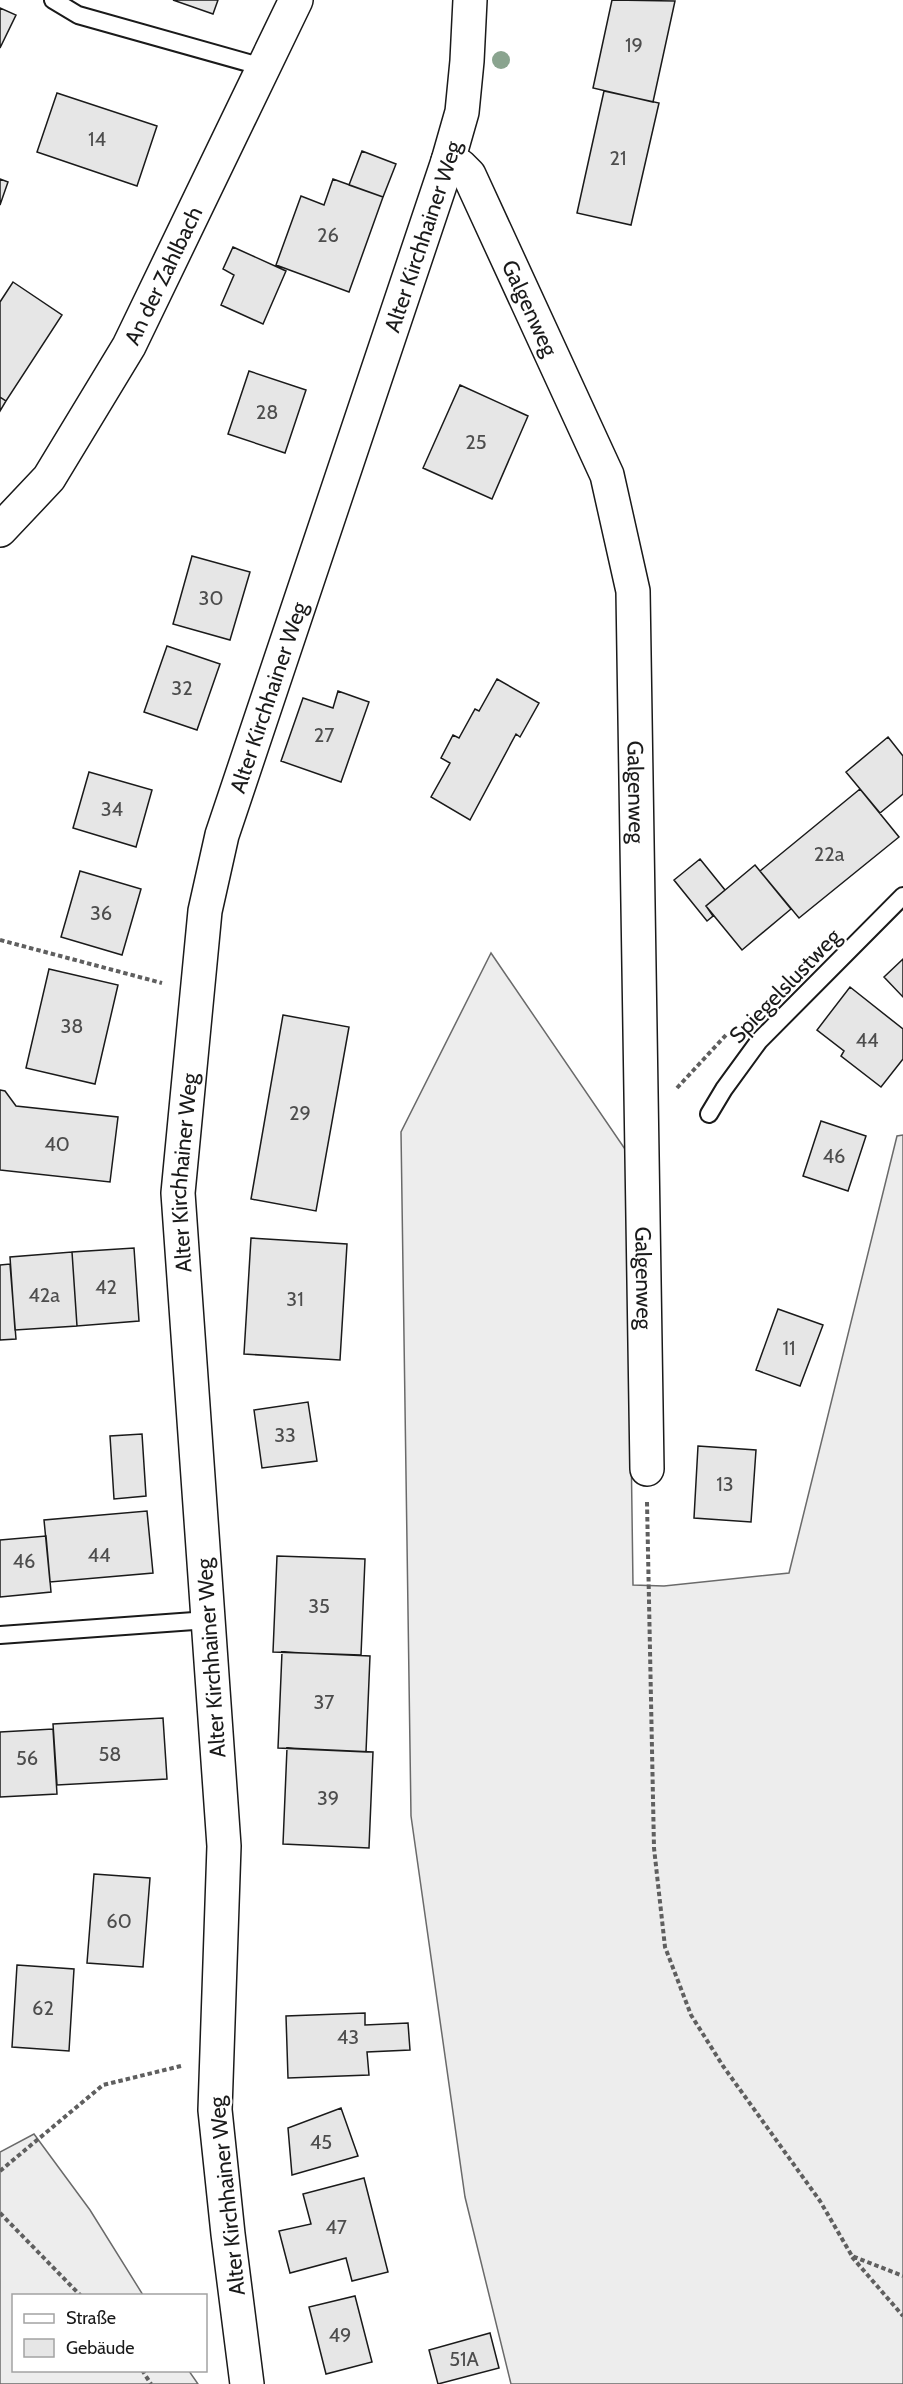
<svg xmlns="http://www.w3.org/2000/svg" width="903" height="2384" font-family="Cabin,sans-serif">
	<rect width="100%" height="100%" fill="#fff"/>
	<path fill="#ededed" stroke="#6a6a6a" stroke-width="1.5" d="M491 953 627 1152 633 1585 664 1586 789 1573 897 1136 903 1135V2384H511L465 2197 411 1816 401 1132Z
		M34 2134 90 2210 143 2295 14 2296V2370L189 2371 198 2384H0V2152Z"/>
	<path fill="#e6e6e6" stroke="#1a1a1a" stroke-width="1.5" d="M173 0H218L213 14Z
		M612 0 675 1 653 102 593 88Z
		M0 8 16 15 0 48Z
		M604 91 659 103 631 225 577 213Z
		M57 93 157 126 137 186 37 152Z
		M362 151 396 164 383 197 349 185Z
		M0 179 8 182 0 205Z
		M333 179 383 197 349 292 276 265 301 196 324 205Z
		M233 247 286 271 263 324 221 305 234 275 223 269Z
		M13 282 62 315 6 401 0 397V302Z
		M249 371 306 390 285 453 228 434Z
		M460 385 528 416 492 499 423 468Z
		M0 397 6 401 0 411Z
		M192 556 250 572 230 640 173 624Z
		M167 646 220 664 197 730 144 712Z
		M497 679 539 703 520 737 516 734 470 820 431 797 450 763 441 758 453 735 459 738 475 709 479 711Z
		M338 691 369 702 341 782 281 761 303 698 333 708Z
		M888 737 903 756V794L880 813 846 772Z
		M89 772 152 790 136 847 73 828Z
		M860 789 899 837 799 918 760 871Z
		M700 859 725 890 706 906 713 916 707 921 674 880Z
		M755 865 791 909 742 950 706 906Z
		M80 871 141 889 122 955 61 937Z
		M903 959V997L884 977Z
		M49 969 118 985 95 1084 26 1068Z
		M850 987 903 1029V1059L881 1087 841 1056 844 1051 817 1030Z
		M283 1015 349 1027 316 1211 251 1199Z
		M0 1090 5 1091 16 1106 118 1117 110 1182 0 1170Z
		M821 1121 866 1136 848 1191 803 1176Z
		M251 1238 347 1244 340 1360 244 1354Z
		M134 1248 139 1321 77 1326 72 1252Z
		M72 1252 77 1326 15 1330 10 1257Z
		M10 1264 16 1339 0 1340V1265Z
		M778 1309 823 1325 800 1386 756 1370Z
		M308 1402 317 1461 262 1468 254 1410Z
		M142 1434 146 1496 114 1499 110 1436Z
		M698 1446 756 1450 751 1522 694 1518Z
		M147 1511 153 1573 50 1582 44 1520Z
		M46 1536 51 1592 0 1597V1540Z
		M277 1556 365 1559 361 1655 273 1652Z
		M282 1652 370 1656 366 1752 278 1748Z
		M163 1718 167 1779 57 1785 53 1724Z
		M53 1729 57 1794 0 1797V1732Z
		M287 1748 373 1752 369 1848 283 1844Z
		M94 1874 150 1878 143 1967 87 1963Z
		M17 1965 74 1969 69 2051 12 2047Z
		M365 2013V2025L408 2023 410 2050 367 2052 369 2075 288 2078 286 2016Z
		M341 2108 358 2156 292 2175 288 2128Z
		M364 2178 388 2272 352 2281 346 2258 290 2273 279 2231 311 2224 303 2194Z
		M355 2296 372 2362 326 2374 309 2307Z
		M490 2333 499 2368 438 2384 429 2350Z"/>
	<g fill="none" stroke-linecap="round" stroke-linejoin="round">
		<g stroke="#1a1a1a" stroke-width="20">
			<path id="service" d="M53 0 78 15 263 67
				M709 1114 724 1089 759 1041 903 896
				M0 1635 208 1620"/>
		</g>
		<g stroke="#1a1a1a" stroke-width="36">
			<g id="minor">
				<path id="s1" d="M448 161 460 166 469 175 607 475 633 591 647 1469"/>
				<path id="s2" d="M0 530 49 478 129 346 296 0"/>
				<path id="s3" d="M247 2384 228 2234 215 2110 224 1846 178 1193 205 911 222 835 448 161 462 112 467 61 470 0"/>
			</g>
		</g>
		<path stroke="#5f5f5f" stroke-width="4" stroke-dasharray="4.5 3" stroke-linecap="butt" d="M0 940 162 983
			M677 1088 727 1034
			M647 1502 654 1848 665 1947 691 2015 723 2066 820 2201 852 2256 903 2276
			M0 2171 103 2085 181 2066
			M0 2213 81 2296
			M852 2257 903 2316
			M142 2370 151 2384"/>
		<use href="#service" stroke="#fff" stroke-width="16"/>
		<use href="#minor" stroke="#fff" stroke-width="33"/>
	</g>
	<circle fill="#8aa48f" cx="501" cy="60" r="9"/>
	<g text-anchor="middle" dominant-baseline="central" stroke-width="4.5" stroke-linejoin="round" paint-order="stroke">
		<g font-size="20" fill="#4d4d4d">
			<text x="634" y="45">19</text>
			<text x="97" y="139">14</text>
			<text x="618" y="158">21</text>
			<text x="328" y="235">26</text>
			<text x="267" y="412">28</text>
			<text x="476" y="442">25</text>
			<text x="211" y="598">30</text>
			<text x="182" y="688">32</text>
			<text x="324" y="735">27</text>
			<text x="112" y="809">34</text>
			<text x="829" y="854">22a</text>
			<text x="101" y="913">36</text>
			<text x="72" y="1026">38</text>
			<text x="867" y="1040">44</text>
			<text x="300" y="1113">29</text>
			<text x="57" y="1144">40</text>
			<text x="834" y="1156">46</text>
			<text x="106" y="1287">42</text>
			<text x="44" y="1295">42a</text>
			<text x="295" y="1299">31</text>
			<text x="789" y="1348">11</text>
			<text x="285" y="1435">33</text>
			<text x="725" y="1484">13</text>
			<text x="99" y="1555">44</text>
			<text x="24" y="1561">46</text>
			<text x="319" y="1606">35</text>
			<text x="324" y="1702">37</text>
			<text x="110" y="1754">58</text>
			<text x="27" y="1758">56</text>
			<text x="328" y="1798">39</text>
			<text x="119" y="1921">60</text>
			<text x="43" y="2008">62</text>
			<text x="348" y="2037">43</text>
			<text x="321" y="2142">45</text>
			<text x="336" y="2227">47</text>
			<text x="340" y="2335">49</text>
			<text x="464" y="2359">51A</text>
		</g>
		<g font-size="22" fill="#1a1a1a" stroke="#fff">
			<text stroke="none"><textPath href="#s3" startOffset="2187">Alter Kirchhainer Weg</textPath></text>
			<text stroke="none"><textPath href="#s2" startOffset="304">An der Zahlbach</textPath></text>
			<text stroke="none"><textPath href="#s1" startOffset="172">Galgenweg</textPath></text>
			<text stroke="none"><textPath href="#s3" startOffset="1701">Alter Kirchhainer Weg</textPath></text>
			<text stroke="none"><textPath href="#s1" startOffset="676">Galgenweg</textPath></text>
			<text transform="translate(785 986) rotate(-46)">Spiegelslustweg</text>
			<text stroke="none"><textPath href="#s3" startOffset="1215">Alter Kirchhainer Weg</textPath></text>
			<text stroke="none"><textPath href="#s1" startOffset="1162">Galgenweg</textPath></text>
			<text transform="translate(211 1658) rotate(-94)">Alter Kirchhainer Weg</text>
			<text transform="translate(227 2196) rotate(-96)">Alter Kirchhainer Weg</text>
		</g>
	</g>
	<rect x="12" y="2294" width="195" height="78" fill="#ffffff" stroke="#a3a3a3" stroke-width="1.5"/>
	<rect x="24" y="2314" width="30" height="9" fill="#ffffff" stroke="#a3a3a3" stroke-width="1.5"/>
	<text x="66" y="2324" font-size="18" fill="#1a1a1a">Straße</text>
	<rect x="24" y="2339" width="30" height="18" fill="#e6e6e6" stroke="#a3a3a3" stroke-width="1.5"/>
	<text x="66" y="2354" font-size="18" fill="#1a1a1a">Gebäude</text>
</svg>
